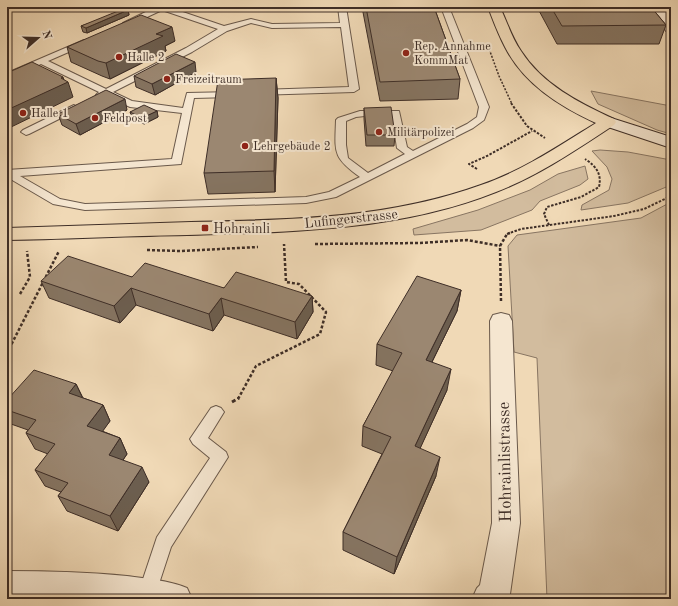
<svg xmlns="http://www.w3.org/2000/svg" width="678" height="606" viewBox="0 0 678 606" font-family="'Old Standard TT',serif">
<rect width="100%" height="100%" fill="#f0d9b6"/>
<filter id="stains"><feTurbulence type="fractalNoise" baseFrequency=".005" numOctaves="4"/><feColorMatrix values="0 0 0 0 .2 0 0 0 0 .09 0 0 0 0 .02 0 0 0 .5 -.17"/></filter>
<radialGradient id="worn" r=".72"><stop offset=".6" stop-color="#630" stop-opacity="0"/><stop offset="1" stop-color="#630" stop-opacity=".3"/></radialGradient>
<path fill="#d2bc9e" stroke="#887562" d="M591 91 671 106V134L657 130 598 104Z
M600 150 628 152 671 160V185L628 203 581 210 582 205 609 190 612 179 607 167 592 151Z
M585 166 588 179 580 185 540 201 532 210 481 230 414 235 413 229 478 210 530 190 558 174Z
M671 202V254L667 268 671 270V599H547L537 358 514 352 508 246 517 235 641 218Z"/>
<g fill="none" stroke-linecap="round" stroke-linejoin="round">
<g stroke="#6a594b" stroke-width="2">
<path id="service" d="M156 7H168L224 26 251 19 272 24 340 23 338 7H346L359 89 354 92 256 95 254 93 259 90 349 87 341 27 272 28 251 23 227 31 192 52 113 92 132 101 183 108 187 93 235 92 237 94 235 96 232 97 194 98 181 164 20 176 60 199 85 204 306 197 329 192 360 177C332 157 335 152 336 120L338 118 360 111H399L407 147 413 151 467 124 477 117 479 107 441 7H449L489 107 484 120 473 128 336 197 306 203 85 210 53 204 7 177V170L172 159 182 113 130 107 106 96 98 97 96 95 99 92 41 64 7 79V73L84 40H87V44L48 61 106 89 186 48 218 29 162 10 130 25H127L123 23ZM374 115 392 116 397 148 405 154 368 173 348 158 346 145V121L356 117Z
M74 105 79 108 77 110 29 134 26 135 21 132 23 130Z
M216 406 221 408 224 412 208 438 226 452 228 457 171 547 154 599H140L138 594 157 537 210 458 193 444 190 439 211 408Z"/>
</g>
<g stroke="#6a594b" stroke-width="2">
<path id="minor" d="M649 7H662L671 19V32L666 31Z
M501 313 509 315 512 321 520 523 510 594 508 599H472L477 588 480 585 492 523 490 321 493 315Z
M7 571C47 571 87 572 127 576 147 579 168 580 187 588L192 599H7Z"/>
</g>
<g stroke="#3e2e27" stroke-width="2">
<path id="secondary" d="M608 117 671 137V148L602 125 600 122 602 119Z"/>
</g>
<g stroke="#3e2e27" stroke-width="2">
<path id="primary" d="M488 7H500C507 22 512 38 521 51 542 84 579 103 614 119L616 122 614 125C576 150 538 176 496 192 398 231 290 232 187 235 127 236 67 239 7 240V228C68 226 129 224 191 222 288 220 387 219 481 185 522 171 559 146 596 123 559 106 524 84 505 47 498 34 493 20 488 7Z"/>
</g>
<path stroke="#3e2e27" stroke-width="1.5" stroke-dasharray="2 1.5" stroke-linecap="butt" d="M488 46 499 76 512 104"/>
<path stroke="#3e2e27" stroke-width="2" stroke-dasharray="2.5 1.5" stroke-linecap="butt" d="M511 103 527 126 545 138
M477 169 469 164 487 156 532 131
M549 225 544 214 547 207 581 197 599 187C602 174 596 166 585 159
M507 234 521 229 614 216 644 209 671 196"/>
<path stroke="#3e2e27" stroke-width="2.5" stroke-dasharray="3 2" stroke-linecap="butt" d="M315 244 420 243 467 240 500 246
M147 250 181 251 258 247
M20 294 30 277 27 251
M501 301 500 246 507 234 510 233
M7 353 59 251
M238 399 256 366 320 334 326 312 299 284 286 282 284 244"/>
<path stroke="#3e2e27" stroke-width="3" stroke-dasharray="4 2.5" stroke-linecap="butt" d="M232 402 239 398"/>
<use href="#service" fill="#f5e6d0" fill-rule="evenodd"/>
<use href="#minor" fill="#f5e6d0" fill-rule="evenodd"/>
<use href="#secondary" fill="#f5e6d0" fill-rule="evenodd"/>
<use href="#primary" fill="#f0d9b6" fill-rule="evenodd"/>
</g>
<path fill="#857461" stroke="#3e2e27" d="M239 7H251V8L248 10Z
M362 7H434L460 79 458 99 380 101Z
M537 7H651L666 25 659 44H557Z
M128 10 129 15 87 33 83 32 81 26Z
M175 41 165 46 166 51 110 79 102 76 71 62 67 47Z
M196 72 155 95 136 87 134 76Z
M276 78 278 98 275 192 208 194 204 173Z
M364 108 395 135 394 146H366L364 119Z
M127 110 80 135 62 125 58 114Z
M157 111 158 117 144 124 132 118 130 112Z
M132 277 224 288 312 296 313 312 297 339 224 315 213 331 136 305 120 323 49 298 41 281Z
M461 290 457 311 432 362 447 390 420 448 436 476 394 574 343 550V532L382 454 362 446 363 426 393 371 376 365 377 344Z
M76 384 83 398 103 405 110 421 102 431 120 438 127 454 123 460 149 482 118 531 67 511 58 496 61 492 45 486 35 470 48 454 35 449 26 433 28 430 11 424 7 418V400Z"/>
<path fill="#6c5e4f" stroke="#3e2e27" d="M247 7H251V8L248 10Z
M128 10 129 15 87 33 86 28Z
M172 27 175 41 165 46 166 51 110 79 106 63 156 34Z
M195 62 196 72 155 95 152 84Z
M63 77 65 83 68 82 73 97 7 129V110Z
M276 78 278 98 275 192 274 171Z
M125 99 127 110 80 135 76 124Z
M157 111 158 117 144 124 142 118Z
M131 288 136 305 120 323 114 306Z
M461 290 457 311 423 380 426 360Z
M312 296 313 312 297 339 295 322Z
M221 298 224 315 213 331 209 314Z
M451 369 447 390 412 466 415 446Z
M76 384 84 401 69 393Z
M103 405 110 421 95 442 87 426Z
M120 438 127 454 116 470 109 455Z
M440 457 436 476 394 574 397 557Z
M142 467 149 482 118 531 110 516Z"/>
<path fill="#9b8771" stroke="#3e2e27" d="M366 7H434L460 79 380 82Z
M551 7H651L666 25 562 26Z
M123 9 128 10 86 28 81 26Z
M141 15 172 27 156 34 163 36 106 63 98 61 67 47Z
M176 54 195 62 152 84 134 76Z
M32 62 63 77 61 78 68 82 7 110V73Z
M276 78 274 171 204 173 218 80Z
M106 90 125 99 76 124 58 114Z
M144 105 157 111 142 118 130 112Z
M391 107 395 135H367L364 108Z
M68 256 132 277 145 263 224 288 236 272 312 296 295 322 221 298 209 314 131 288 114 306 41 281Z
M417 276 461 290 426 360 451 369 415 446 440 457 397 557 343 532 391 437 363 426 402 353 377 344Z
M34 370 76 384 69 393 103 405 87 426 120 438 109 455 142 467 110 516 58 496 68 483 35 470 55 444 26 433 36 420 7 410V400Z"/>
<g fill="#8f2418" stroke="#f5e6d0" stroke-width="1.5">
<circle cx="406" cy="53" r="4"/>
<circle cx="119" cy="57" r="4"/>
<circle cx="167" cy="79" r="4"/>
<circle cx="23" cy="113" r="4"/>
<circle cx="95" cy="118" r="4"/>
<circle cx="379" cy="132" r="4"/>
<circle cx="245" cy="146" r="4"/>
<rect x="201" y="224" width="8" height="8" rx="2"/>
</g>
<g text-anchor="middle" stroke-width="4" stroke-linejoin="round" paint-order="stroke">
<g font-size="12" fill="#3e2e27" stroke="#f5e6d0" text-anchor="start">
<text x="414" y="50">Rep. Annahme<tspan x="414" dy="14">KommMat</tspan></text>
<text x="127" y="61">Halle 2</text>
<text x="175" y="83">Freizeitraum</text>
<text x="31" y="117">Halle 1</text>
<text x="103" y="122">Feldpost</text>
<text x="387" y="136">Militärpolizei</text>
<text x="253" y="150">Lehrgebäude 2</text>
</g>
<g font-size="14" fill="#3e2e27" stroke="#f5e6d0">
<text transform="translate(351 218) rotate(-6)" y="5">Lufingerstrasse</text>
</g>
<g font-size="14" fill="#3e2e27" stroke="#f5e6d0" text-anchor="start">
<text x="213" y="233">Hohrainli</text>
</g>
<g font-size="17" fill="#3e2e27" stroke="#f5e6d0">
<text transform="translate(504 462) rotate(-91)" y="6">Hohrainlistrasse</text>
</g>
</g>
<rect width="678" height="606" fill="none" stroke="#f0d9b6" stroke-width="24"/>
<rect x="8" y="8" width="662" height="590" fill="none" stroke="#3e2e27" stroke-width="2"/>
<rect x="12" y="12" width="654" height="582" fill="none" stroke="#3e2e27"/>
<g transform="translate(38 38) rotate(70)" stroke="#f5e6d0" stroke-width="3" paint-order="stroke">
<path d="M0-3L7 15L0 10L-7 15Z" fill="#3e2e27"/>
<text y="-6" font-size="11" font-weight="bold" text-anchor="middle" fill="#3e2e27">N</text>
</g>
<rect width="100%" height="100%" filter="url(#stains)"/>
<rect width="100%" height="100%" fill="url(#worn)"/>
</svg>
